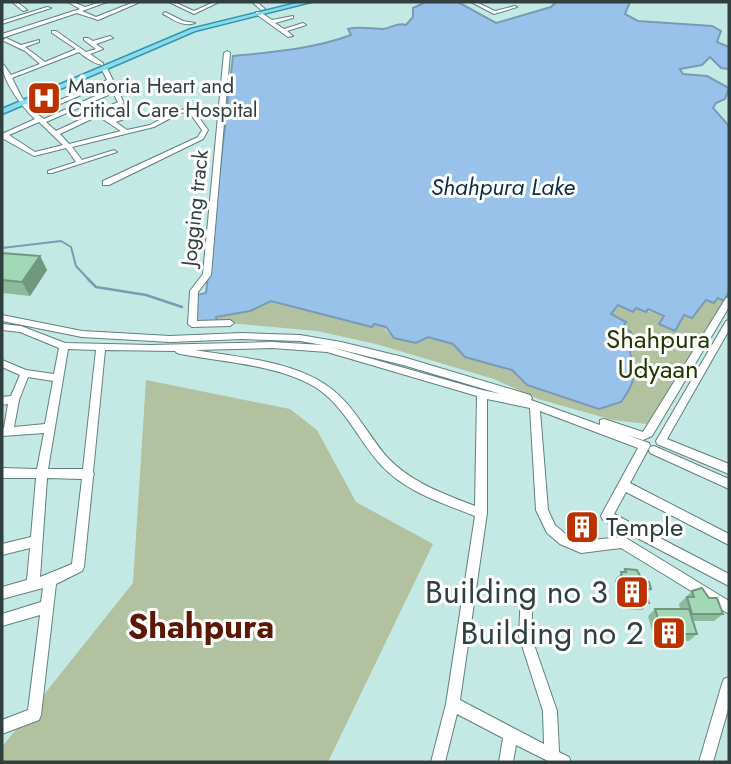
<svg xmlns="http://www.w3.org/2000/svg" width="731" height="764" viewBox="0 0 731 764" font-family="Jost,sans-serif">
<rect width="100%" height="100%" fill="#c4e9e5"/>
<path fill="#b2c19f" d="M718 298 724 301 647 424 613 420 538 399 494 379 376 344 317 331 218 322 215 318 250 311 271 301 371 327 373 324 386 327 385 330 395 338 416 343 428 337 453 344 465 357 512 370 527 385 634 367 628 337 622 327 626 321 611 314 618 305 633 312 636 308C647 309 654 314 664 316 674 318 682 314 692 318L706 300Z
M146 380 290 409 317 430 356 502 433 544 328 762H2V747L133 583Z"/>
<path fill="#98c2ea" stroke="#799bb6" stroke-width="2" d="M426 2H458L496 23 551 7 556 2H630L625 14 638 21 712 26 721 31 717 42 729 47V69L721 68 710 57 702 65 680 69 683 74 707 76 729 88 725 99 716 103 713 108 729 126V291L724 301 718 298 714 303 706 300 692 318 684 315 675 331 659 324 664 316 648 309 646 312 636 308 633 312 618 305 611 314 626 322 623 327 631 332 628 337 631 344C628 353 632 357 634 366 636 380 629 391 621 402L599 409 527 385 512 370 465 357 453 344 428 337 416 343 394 338 386 327 374 324 372 327 271 301 250 311 216 317 218 322H195L196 295 206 293 233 56C273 52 313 49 351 35L348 29C359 26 372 29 383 29 392 28 397 22 406 25L413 17V8Z"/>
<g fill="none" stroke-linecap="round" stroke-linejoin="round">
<path stroke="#799bb6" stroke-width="2" d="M2 248 61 241 71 247 76 266 90 281"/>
<path stroke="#799bb6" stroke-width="2.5" d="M88 279 96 287 146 295 182 307"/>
<g stroke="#60817d" stroke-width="2">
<path id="minor" d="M12 2H17L27 10 23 11Z
M68 2H73L85 7 101 2H107L82 11 96 17 134 2 138 3 98 20 77 13 2 38V34L80 9Z
M169 2H174L194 11 214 2H219L194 14Z
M252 2H257L265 9 261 10Z
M471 2H476L495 11 515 6 517 7 494 14Z
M47 7 51 8 2 24V21Z
M165 12 183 21 195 23C182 27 174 20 163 14Z
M256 12H260L272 20 293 16V18L275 23 284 29 303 23 306 25 287 31 293 36 288 37 256 14Z
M52 31H56L86 52 96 49 84 40V38H88L93 41 110 36 113 38 96 44 103 49 90 54 103 63V65C96 65 83 56 79 52L12 78 22 98 34 111 107 80 101 68 104 66 107 68 124 103 103 114 111 119 129 115V117L116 122 127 130 150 125 177 110 193 109 208 130 203 139 109 185H103V181L198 137 202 130 189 112 180 113 154 127 72 147 82 160 114 150 117 152 52 173H48V171L76 162 66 148 34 156 2 138V134L35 119C22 107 3 82 2 64L4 65 11 75 40 64 25 51 4 41 3 40 6 38 21 45 39 40V42L25 47 45 62 76 49 52 33ZM109 83 111 89 44 119 37 114ZM113 93 118 102 56 131 46 122ZM98 116 121 131 69 144 60 134ZM39 122 63 145 35 152 9 135Z
M227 51 230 53 211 275 198 292 197 321 230 320 234 323 230 326 192 327 188 324 190 291 203 274 224 53Z
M729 297V307L652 436 643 440 627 435 649 443 650 446 630 483 729 534V545L626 492 614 514 729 574V586L603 520 601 516 603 512 638 448 540 411 548 510 555 525 568 536 581 541 622 537 626 538 729 601V614L621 548 581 553 560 544 547 533 536 510 530 408 487 399V513L460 700 544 744 543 711 519 636 521 592 523 588 527 586 531 588 533 592 531 636 557 711 559 752 569 757 571 762H550L516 745 513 762H499L503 738 457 714 445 762H431L446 704 475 516C442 503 406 492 381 465 358 440 345 406 315 387 278 365 223 362 180 354L177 353 175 351 105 350 93 472 94 474 93 477 84 567 82 571 56 584 41 715 39 720 2 734V720L28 710 40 615 2 626V614L41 602 43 588 2 599V587L27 580 30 548 2 555V544L31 537 36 478H2V468L37 469 44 433 2 436V428H4L8 404 2 405V397L11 396 20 375 2 367V360L26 370 54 374 59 348 20 332 2 330V324L21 326 65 343 151 345 272 342 323 345 300 341 242 339 170 342 82 337 2 321V315L82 331 170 336 242 333 300 335 341 342 403 357 527 394 530 395 532 398 531 400 600 425V420L604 419 643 432 726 298ZM330 347 403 365 501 394 482 390ZM272 348 327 352 477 396 475 506C444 494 410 482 387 457 367 434 354 405 329 387 294 361 237 357 195 350ZM68 349 96 350 83 469H48ZM28 377 53 381 45 424 14 427 19 400ZM47 478 82 479 72 564 40 577Z
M729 320V330L667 439 729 464V474L657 444 656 441 726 321Z
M654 446 729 479V489L650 453 649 450 650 447Z
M729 677V706L713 762H699L722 684 724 679Z"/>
</g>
<g stroke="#3596ab" stroke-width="3">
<path id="major" d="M301 2H311L195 31 2 114V109L191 29Z"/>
</g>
<use href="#minor" fill="#fff" fill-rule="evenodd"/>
<use href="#major" fill="#87dcef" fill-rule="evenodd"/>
</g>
<path fill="#8bba9d" d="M2 253 40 256 47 270 30 296 2 293Z
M579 512 592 530 588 536 572 527Z
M625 569 643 582 651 589 647 594 649 603 642 610 625 609 624 605H620L615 580Z
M692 591 723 614 714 621H693L697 634 689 641H655L648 616 655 609H680L679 604Z"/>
<path fill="#71977f" d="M40 256 47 270 30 296 22 282Z"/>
<path fill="#a2d8b6" stroke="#71977f" stroke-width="2" d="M2 253 40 256 22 282 2 280Z
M579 512 596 521 592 530 575 521Z
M625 569 637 570 643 582H649L651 589H645L649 603 631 602 630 597H627L621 572H626Z
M702 588 709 598H717L723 614H692L687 597H694L692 591Z
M655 609H689L697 634H663Z"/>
<defs>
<g id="hospital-square" transform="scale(1.75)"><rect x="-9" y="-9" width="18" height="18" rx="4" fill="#bb3200" stroke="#fff"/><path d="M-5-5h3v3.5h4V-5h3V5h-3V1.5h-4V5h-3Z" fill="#fff"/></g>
<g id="building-square" transform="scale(1.75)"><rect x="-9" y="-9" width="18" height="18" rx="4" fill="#bb3200" stroke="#fff"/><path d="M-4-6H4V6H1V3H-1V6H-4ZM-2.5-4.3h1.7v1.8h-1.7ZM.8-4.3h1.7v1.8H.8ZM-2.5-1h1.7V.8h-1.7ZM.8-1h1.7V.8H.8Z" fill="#fff"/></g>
</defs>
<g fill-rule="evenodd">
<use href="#hospital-square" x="44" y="98"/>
<use href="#building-square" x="582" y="527"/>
<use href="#building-square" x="632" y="592"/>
<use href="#building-square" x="669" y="633"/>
</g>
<g text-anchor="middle" stroke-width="6" stroke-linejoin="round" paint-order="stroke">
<g font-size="21" fill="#31403e" stroke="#fff" text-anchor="start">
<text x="68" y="93">Manoria Heart and<tspan x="68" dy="24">Critical Care Hospital</tspan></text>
</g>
<g font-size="21" fill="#31403e" stroke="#fff">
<text transform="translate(195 208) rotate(-84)" y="7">Jogging track</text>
</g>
<g font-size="23" font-style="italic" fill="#0b2c47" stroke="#fff">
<text x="503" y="195">Shahpura Lake</text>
</g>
<g font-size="26" fill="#253700" stroke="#fff">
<text x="658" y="348">Shahpura<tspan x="658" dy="30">Udyaan</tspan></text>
</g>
<g font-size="26" fill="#31403e" stroke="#fff" text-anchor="start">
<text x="606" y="536">Temple</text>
</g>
<g font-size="32" fill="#31403e" stroke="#fff" text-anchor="end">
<text x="608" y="603">Building no 3</text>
<text x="644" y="644">Building no 2</text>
</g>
<g font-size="33" font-weight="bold" fill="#5a1805" stroke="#fff">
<text x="201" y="638">Shahpura</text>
</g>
</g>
<rect width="731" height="764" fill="none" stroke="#31403e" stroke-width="7"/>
</svg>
